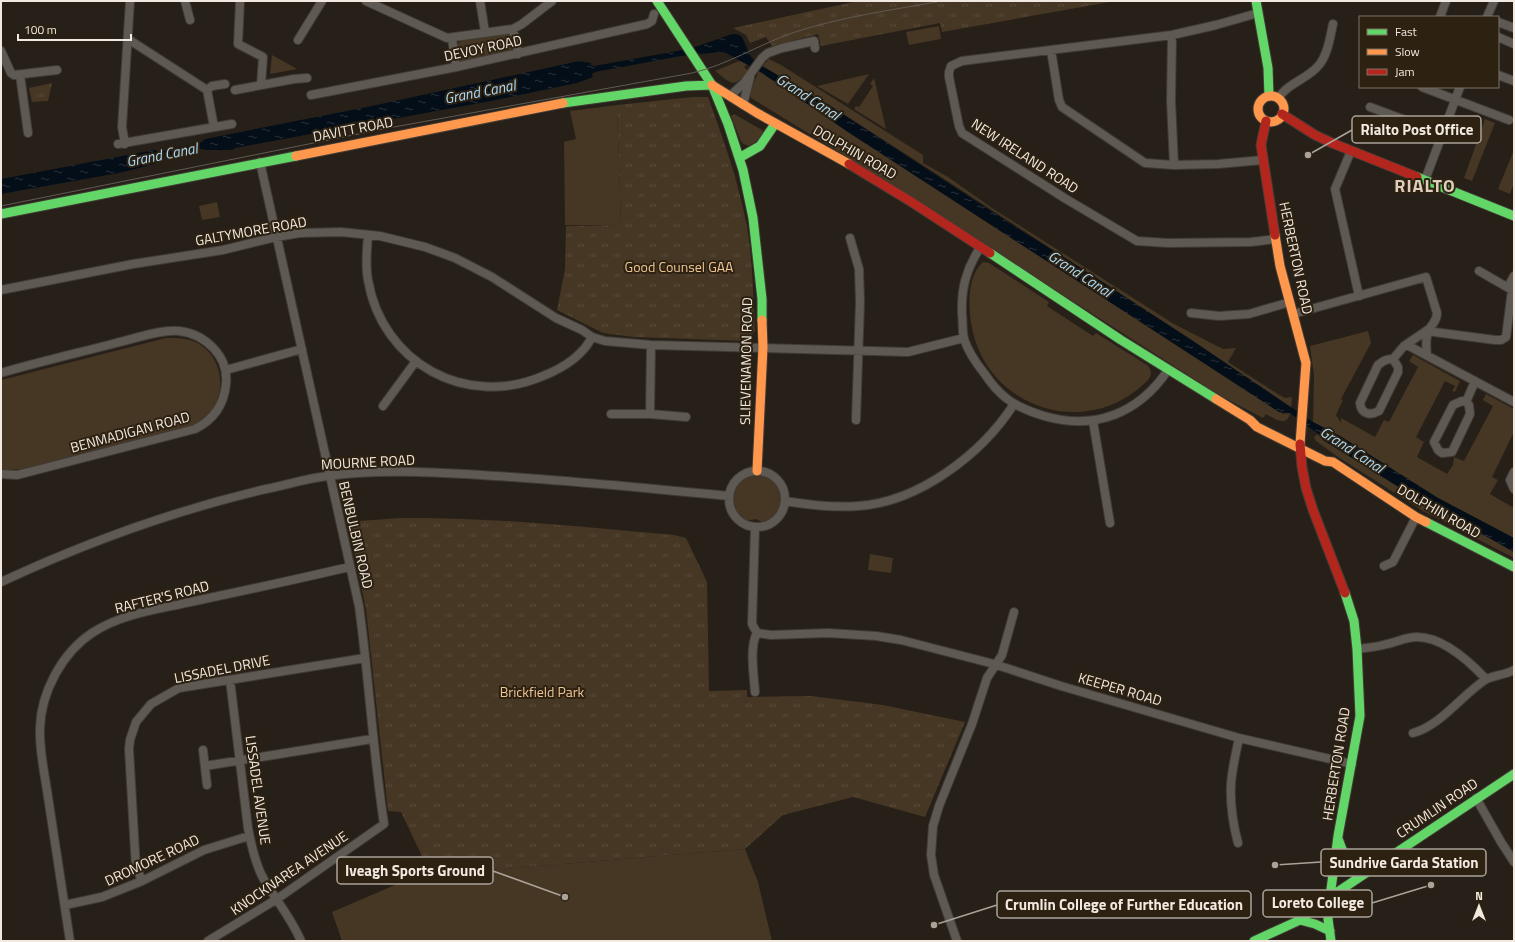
<svg xmlns="http://www.w3.org/2000/svg" width="1515" height="942" viewBox="0 0 1515 942" font-family="'Titillium Web',sans-serif">
<defs>
<pattern id="park-tufts" width="24" height="20" patternUnits="userSpaceOnUse"><rect width="24" height="20" fill="#463624"/><path d="M3 7l-1-3M5 7V3M7 7l1-3M15 17l-1-3M17 17v-4M19 17l1-3" fill="none" stroke="#584a39"/></pattern>
<pattern id="water-ripples" width="26" height="14" patternUnits="userSpaceOnUse"><rect width="26" height="14" fill="#040e18"/><path d="M2 4q2-2 4 0t4 0M15 11q2-2 4 0t4 0" fill="none" stroke="#293139"/></pattern>
</defs>
<rect width="100%" height="100%" fill="#272018"/>
<path fill="#463624" d="M939 26 941 39 909 45 906 32Z
M507 33 511 35 513 52 462 62 460 61 457 45 461 40Z
M272 55 297 69 270 74Z
M769 59 781 65 923 155V163L948 177 992 208 1174 324 1223 349 1236 348 1228 362 1278 394 1285 398 1292 397 1291 408 1190 339 915 160 829 105 762 66Z
M739 61 747 64 744 67 748 71C733 89 732 84 715 71Z
M759 71 848 132 1283 414 1290 413C1287 428 1275 419 1266 414L1263 418 1221 396 847 157 751 98 750 91Z
M869 74 848 104 817 86Z
M874 78 886 129 854 109 856 106 859 107 873 86 870 84Z
M617 105 621 225H565L564 142 576 139 570 111Z
M734 114 762 130 763 133 761 140 748 146 742 143 740 139 731 116Z
M1485 119 1495 123 1472 181 1464 178Z
M1514 150V183L1510 194 1498 189Z
M217 202 220 217 202 220 199 206Z
M983 262 989 263 1049 302 1047 306 1093 336 1096 333 1147 365C1154 372 1151 378 1145 383 1083 442 983 406 971 322 968 303 968 275 983 262Z
M1368 331 1371 343 1341 399 1343 400 1336 415 1341 423V418L1375 437 1384 420 1389 422 1418 367 1409 361 1413 355 1460 381 1455 392 1452 391 1455 386 1445 381 1416 437 1424 442 1417 457 1447 474 1453 465 1454 457 1464 461 1493 406 1483 400 1486 394 1514 409V432L1492 477 1498 480 1490 494 1514 508V538L1438 498 1340 436 1313 422 1314 376 1310 346Z
M166 338C178 338 189 338 199 344 221 357 226 387 214 407 208 416 198 422 190 427L23 469 6 470 1 469V380Z
M1318 434 1323 440 1402 489 1514 552V558L1423 511 1338 457 1316 441 1314 437Z
M755 475C758 475 761 475 764 476 789 482 786 514 764 523L756 519 746 521C724 509 730 479 755 475Z
M870 554 893 558 891 573 868 570Z
M745 849 758 882 772 941H342L332 912 416 876Z"/>
<path fill="url(#park-tufts)" d="M858 1H1115L942 32 940 23 821 46 818 34 772 46 766 37 750 43 746 35 733 28Z
M52 83 48 101 32 102 29 88Z
M693 97H708C723 138 738 180 746 222 753 258 753 295 755 331L746 341 634 337 603 333 557 310 565 269 566 226 621 225 617 105Z
M401 518C492 517 583 527 674 535L686 538 707 582 709 691 747 690V697L811 696 883 705 965 722 925 817 853 797 783 815 745 849 431 875 401 812 388 811 366 609 348 523 359 521Z"/>
<path fill="url(#water-ripples)" d="M732 34H737L741 36 743 39 751 57 762 66 829 105 1011 224 1076 265 1190 339 1313 422 1340 436 1438 498 1514 538V552L1402 489 1323 440 1318 434 1290 413 1279 412 848 132 759 71 726 53 720 52 681 56 595 72 592 74 593 76 591 78 577 83 491 101 235 148 232 150H207L201 149 159 157 155 164 119 173 1 194V179L154 150 158 151 200 143 205 139 367 107 579 61 591 63V65L594 66 677 51 698 46Z"/>
<g fill="none" stroke-linecap="round" stroke-linejoin="round">
<g stroke="#403b35" stroke-width="10">
<path id="street" d="M185 1 190 20
M240 1 238 44 263 57 261 85
M366 1 447 38 513 29 522 24 552 1
M480 1 485 32
M1258 13 1216 25 1172 35 962 61 951 66 949 72V77L959 126 962 133 1066 199 1137 241 1168 243 1251 242 1276 239
M1440 17 1446 1
M1487 17 1494 1
M1498 22 1514 28
M513 29 518 54
M1172 35 1171 101 1174 165
M1498 37 1514 44
M452 38 456 67
M128 39 207 90 214 127
M298 40 322 1
M1051 50 1059 100 1062 107 1145 163 1174 165 1218 164 1263 160
M1 51 11 73 14 75 57 70
M20 75 28 133
M1498 75 1514 81
M1422 87 1509 120
M207 90 212 86 225 84
M235 90 294 79 307 78
M311 95 456 67 647 24 652 21 654 14
M730 96 744 83 762 58 768 53 782 48 814 41 815 48
M1278 99C1287 83 1308 79 1319 65 1328 54 1330 37 1333 24
M743 105 750 77
M1370 107 1442 134
M118 144 232 124
M125 144 122 127 130 1
M1351 151 1335 189 1359 296
M1425 180 1460 87
M368 235C367 250 365 265 368 280 382 363 466 409 543 376 563 368 582 357 592 337
M850 238 859 269 860 302 856 420
M980 248C966 269 961 289 962 314 963 322 962 331 964 339 968 351 976 363 984 373 990 382 997 391 1006 398 1017 407 1031 412 1044 416 1095 431 1139 413 1168 370
M1508 287 1514 276
M1 290 133 264 223 250 276 237 300 233 341 232 380 236 425 247 455 258 492 277 556 318 582 330 592 337 605 341 651 345 908 352 964 338
M1191 313 1219 316 1249 314 1290 302
M1293 314 1426 277 1437 313C1437 321 1433 323 1430 328 1425 336 1426 347 1427 355
M1429 329 1434 332 1495 340H1501L1506 337 1512 290 1479 271
M1404 346H1409L1514 402
M1393 359C1386 359 1383 361 1378 365L1360 403C1361 414 1370 416 1379 411L1398 372V367L1393 359 1404 346 1429 329
M226 370 302 349
M1 373C39 362 78 353 116 343 133 339 162 329 179 331 205 334 229 356 226 384 224 405 213 420 195 429L29 472 17 475 1 474
M1466 402 1462 401 1453 405 1434 442 1438 450 1442 453 1452 452 1470 414 1469 405 1466 402 1475 381
M383 406 416 361
M611 414H650L686 417
M650 414 651 345
M1093 421 1110 523
M729 499a28 28 0 1 1 56 0a28 28 0 1 1-56 0Z
M1514 472 1510 480 1514 489
M785 501C809 505 834 508 858 506 919 502 982 454 1014 404
M755 528 752 624 757 633
M1384 566 1393 562 1416 517
M1 582C85 543 176 510 266 489 287 485 307 478 328 476 387 468 453 473 512 477 584 482 657 489 729 496
M757 633 771 635 828 633 876 636 901 640 994 664 1061 686 1239 738 1352 764
M1357 649C1367 648 1377 647 1387 644 1397 642 1406 637 1417 637 1443 637 1469 661 1486 679
M230 680 248 828C251 844 255 862 262 876 274 898 291 917 301 941
M755 692C754 676 749 647 757 633
M1413 733C1440 726 1462 695 1485 680 1491 676 1505 675 1514 670
M203 750 207 785
M205 766 372 739
M1476 798 1501 842 1514 862
M1238 843C1233 824 1230 803 1231 784 1232 769 1236 753 1239 738
M142 881 136 866 135 852 129 749 130 740 136 722 151 704 179 688 365 658
M65 905 102 897 142 881 204 850 249 836
M70 941C63 893 55 845 48 797 45 775 39 751 40 728 41 692 62 653 92 633 122 613 161 609 195 601 247 590 298 579 349 567
M208 941 277 899 384 824C373 752 369 679 359 606L260 162
M957 941 934 875 931 855 933 826 939 806 972 724 987 678 1002 655 1014 612"/>
</g>
<g stroke="#403b35" stroke-width="11">
<path id="fast" d="M657 1 712 85 728 124 743 170 753 218 762 299V320
M1256 1 1268 68 1269 96
M563 103 686 86 712 85
M739 158 760 146 775 124
M1417 177 1514 216
M1 214 296 156
M990 253 1121 340 1216 399
M1426 522 1514 567
M1339 841C1347 866 1354 866 1378 862
M1300 920 1315 924 1330 931
M1254 941 1300 920 1330 897 1514 774
M1331 941 1328 919 1330 897 1338 836 1360 716 1357 649 1354 621 1345 593"/>
</g>
<g stroke="#403b35" stroke-width="11">
<path id="slow" d="M712 85 757 113 849 164
M1258 109a13 13 0 1 1 26 0a13 13 0 1 1-26 0Z
M296 156 563 103
M1275 235 1280 266 1306 363 1300 444
M1216 399 1250 420 1257 427 1325 461 1333 462 1416 517 1426 522
M757 471 763 347 762 320"/>
</g>
<g stroke="#403b35" stroke-width="11">
<path id="jam" d="M1282 114 1315 135 1332 143 1417 177
M1266 121 1261 145 1275 235
M849 164 910 201 990 253
M1300 444 1302 467 1306 488 1313 510 1345 593"/>
</g>
<use href="#street" stroke="#5f5953" stroke-width="8"/>
<use href="#fast" stroke="#63d668" stroke-width="9"/>
<use href="#slow" stroke="#ff974d" stroke-width="9"/>
<use href="#jam" stroke="#b3261e" stroke-width="9"/>
<path stroke="#5f5a54" stroke-width="1" d="M1 206 383 129 692 73C727 65 758 45 792 33 840 17 892 10 942 1"/>
</g>
<g text-anchor="middle" stroke-width="4" stroke-linejoin="round" paint-order="stroke">
<g font-size="14" fill="#f2eae0" stroke="#2d2112">
<text transform="translate(483 48) rotate(-12)" y="5">DEVOY ROAD</text>
<text transform="translate(353 129) rotate(-11)" y="5">DAVITT ROAD</text>
<text transform="translate(855 152) rotate(30)" y="5">DOLPHIN ROAD</text>
<text transform="translate(1025 156) rotate(33)" y="5">NEW IRELAND ROAD</text>
<text transform="translate(251 231) rotate(-10)" y="5">GALTYMORE ROAD</text>
<text transform="translate(1296 258) rotate(78)" y="5">HERBERTON ROAD</text>
<text transform="translate(746 361) rotate(-89)" y="5">SLIEVENAMON ROAD</text>
<text transform="translate(130 432) rotate(-15)" y="5">BENMADIGAN ROAD</text>
<text transform="translate(368 462) rotate(-3)" y="5">MOURNE ROAD</text>
<text transform="translate(1439 511) rotate(30)" y="5">DOLPHIN ROAD</text>
<text transform="translate(356 535) rotate(77)" y="5">BENBULBIN ROAD</text>
<text transform="translate(162 597) rotate(-14)" y="5">RAFTER'S ROAD</text>
<text transform="translate(222 669) rotate(-11)" y="5">LISSADEL DRIVE</text>
<text transform="translate(1120 689) rotate(16)" y="5">KEEPER ROAD</text>
<text transform="translate(1336 764) rotate(-81)" y="5">HERBERTON ROAD</text>
<text transform="translate(258 790) rotate(82)" y="5">LISSADEL AVENUE</text>
<text transform="translate(1437 808) rotate(-34)" y="5">CRUMLIN ROAD</text>
<text transform="translate(152 860) rotate(-25)" y="5">DROMORE ROAD</text>
<text transform="translate(289 873) rotate(-34)" y="5">KNOCKNAREA AVENUE</text>
</g>
<g font-size="14" fill="#efc594" stroke="#2d2112">
<text x="679" y="272">Good Counsel GAA</text>
<text x="542" y="697">Brickfield Park</text>
</g>
<g font-size="15" font-style="italic" fill="#aad9f6" stroke="#2d2112">
<text transform="translate(480 92) rotate(-11)" y="5">Grand Canal</text>
<text transform="translate(808 97) rotate(33)" y="5">Grand Canal</text>
<text transform="translate(162 155) rotate(-11)" y="5">Grand Canal</text>
<text transform="translate(1080 274) rotate(33)" y="5">Grand Canal</text>
<text transform="translate(1352 450) rotate(33)" y="5">Grand Canal</text>
</g>
<g font-size="18" font-weight="bold" letter-spacing="1" fill="#decdbb" stroke="#2d2112">
<text x="1425" y="192">RIALTO</text>
</g>
</g>
<path fill="none" stroke="#aba39a" stroke-width="1.5" d="M1308 155L1352 130M1275 865L1321 862M565 897L493 871M1431 885L1372 903M934 925L997 905"/>
<g fill="#aba39a" stroke="#2d2112" stroke-width="1.5">
<circle cx="1308" cy="155" r="4"/>
<circle cx="1275" cy="865" r="4"/>
<circle cx="565" cy="897" r="4"/>
<circle cx="1431" cy="885" r="4"/>
<circle cx="934" cy="925" r="4"/>
</g>
<g fill="#2d2112" stroke="#aba39a" stroke-width="1.5">
<rect x="1352" y="116" width="129" height="27" rx="4"/>
<rect x="1321" y="849" width="165" height="27" rx="4"/>
<rect x="337" y="857" width="156" height="27" rx="4"/>
<rect x="1263" y="890" width="109" height="27" rx="4"/>
<rect x="997" y="891" width="254" height="27" rx="4"/>
</g>
<g font-size="15" text-anchor="middle" font-weight="bold" fill="#f2eae0">
<text x="1417" y="135">Rialto Post Office</text>
<text x="1404" y="868">Sundrive Garda Station</text>
<text x="415" y="876">Iveagh Sports Ground</text>
<text x="1318" y="908">Loreto College</text>
<text x="1124" y="910">Crumlin College of Further Education</text>
</g>
<rect width="1515" height="942" fill="none" stroke="#f2eae0" stroke-width="4"/>
<rect x="1359" y="16" width="140" height="72" fill="#2d2112" stroke="#7c7164"/>
<rect x="1367" y="29" width="20" height="6" fill="#63d668" stroke="#7c7164"/>
<text x="1395" y="36" font-size="12" fill="#f2eae0">Fast</text>
<rect x="1367" y="49" width="20" height="6" fill="#ff974d" stroke="#7c7164"/>
<text x="1395" y="56" font-size="12" fill="#f2eae0">Slow</text>
<rect x="1367" y="69" width="20" height="6" fill="#b3261e" stroke="#7c7164"/>
<text x="1395" y="76" font-size="12" fill="#f2eae0">Jam</text>
<g transform="translate(1479 906)" stroke="#2d2112" stroke-width="3" paint-order="stroke">
<path d="M0-3L7 15L0 10L-7 15Z" fill="#f2eae0"/>
<text y="-6" font-size="11" font-weight="bold" text-anchor="middle" fill="#f2eae0">N</text>
</g>
<path d="M18 34v6h113v-6" fill="none" stroke="#f2eae0" stroke-width="2"/>
<text x="24" y="34" font-size="12" fill="#f2eae0" stroke="#2d2112" stroke-width="3" paint-order="stroke">100 m</text>
</svg>
